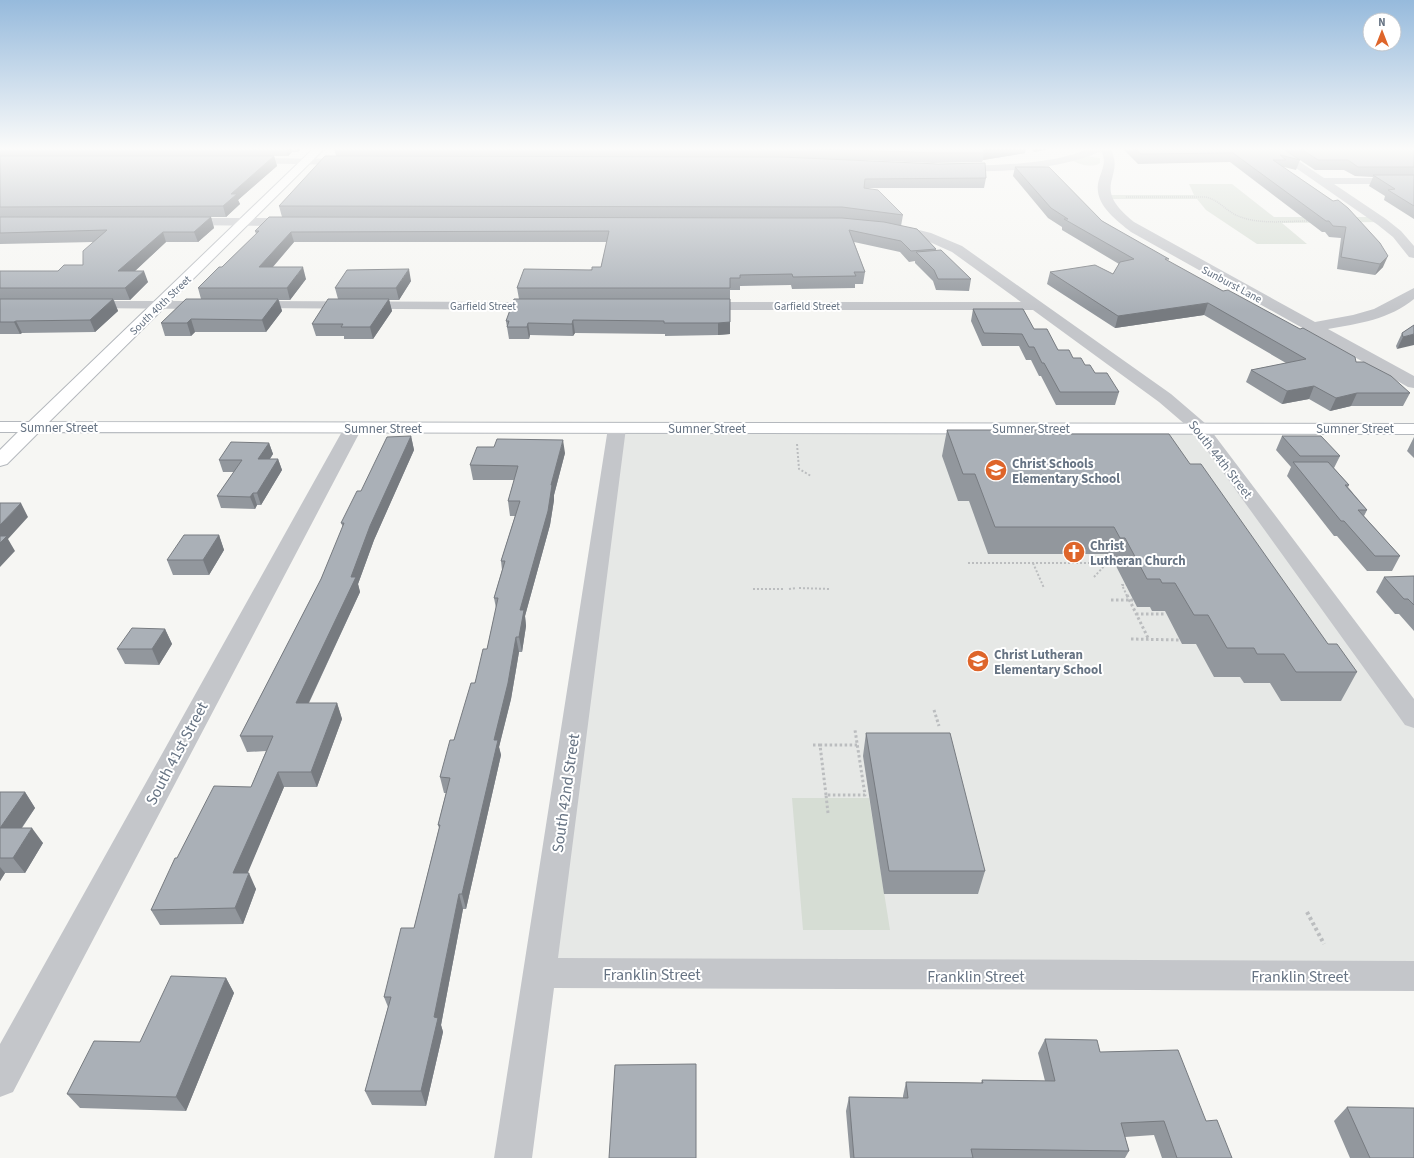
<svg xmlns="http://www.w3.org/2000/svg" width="1414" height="1158" viewBox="0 0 1414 1158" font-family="'Source Sans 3',sans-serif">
<rect width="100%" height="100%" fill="#f6f6f3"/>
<path fill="#e6e8e6" d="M617 428H1200L1414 718V976L539 973Z"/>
<path fill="#d6ddd4" d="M1086 156 1100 158V163C1094 168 1079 165 1072 160Z
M1189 184H1232L1274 217H1375L1382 222 1282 223 1307 244H1257L1206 210 1197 199H1106L1105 195H1194Z
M792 798H869L890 930H803Z"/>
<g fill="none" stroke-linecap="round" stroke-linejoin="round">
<g stroke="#b4b8bd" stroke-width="2">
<path id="secondary" d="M314 148H325L49 422 1414 424V434L39 432 7 464 0 466V450L18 432H0V422H29Z"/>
</g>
<path stroke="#bbbdbf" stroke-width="1.5" stroke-dasharray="1 1" stroke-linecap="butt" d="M1126 197H1206C1219 200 1226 211 1238 216 1260 225 1286 221 1309 221"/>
<path stroke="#bbbdbf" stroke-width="2" stroke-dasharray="2 2" stroke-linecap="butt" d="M797 444 799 469 811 476
M968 563H1108
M1033 563 1044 588
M1094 577 1107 563
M799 588 829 589
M753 589H785
M789 589 796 588
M1127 596 1122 585H1128"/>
<path stroke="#bbbdbf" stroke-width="3" stroke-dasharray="2.5 2.5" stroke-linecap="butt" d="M1127 595 1149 640
M1111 600H1133
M1136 614H1166
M1131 639 1180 640
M934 710 939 726
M813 745H820
M826 795 820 745H857
M828 813 826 795H865L855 730"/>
<path stroke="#bbbdbf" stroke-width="4" stroke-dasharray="3 3" stroke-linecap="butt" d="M1307 912 1324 944"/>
<path fill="#c4c6ca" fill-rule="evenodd" d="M1090 148H1110C1127 179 1088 185 1134 222L1315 322 1353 315 1374 309 1414 288V299C1390 319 1358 324 1328 329L1414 376V388L1408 387 1131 232C1116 220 1095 205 1098 184 1100 172 1108 163 1101 151 1058 171 1003 171 956 172L951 169 956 166C996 165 1054 165 1090 148Z
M1267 148H1279L1324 178H1414V184H1334L1386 219 1401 231 1414 246V258L1409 257 1393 237 1378 225Z
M246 158 350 159 355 162 350 165 242 163 241 161 242 159Z
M183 218H293L299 222 293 226 179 225 177 222Z
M895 224 931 233 962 246 1171 394 1206 424 1414 699V728L1405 725 1194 432 1159 402 1033 310H701L696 309 694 306 696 303 701 302H1021L952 252 923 239 891 231 889 228 891 225Z
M85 301H209L214 302 216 305 214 308 209 309 80 308 78 305 80 302Z
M251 301 541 302 546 303 548 306 546 309 541 310 246 308 244 305 246 302Z
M353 423 359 424 362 428 13 1092 0 1097V1044L344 428 347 424Z
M617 423 623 424 626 428 558 958 1414 961V991L554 988 532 1158H494L608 428 611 424Z"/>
<use href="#secondary" fill="#fff" fill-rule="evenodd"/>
</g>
<path fill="#92979d" d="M0 148H302L298 152H292L288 156H199H274L277 166 238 200 240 204 226 217H0Z
M334 148H1026L1025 153 983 160 982 162 933 163 862 160 986 178 984 188H868L903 215 901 226 936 249V250L971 279 969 291 936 290 933 281 915 263V261L909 262 900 252 854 242 865 272 863 284H855V288L792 289 791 285 740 286V290H730V334L718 335 665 336V334L575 333 573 336 530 335 529 339H509L506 321 519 299 517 288 601 267 607 242H294L273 267 306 279 290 300H279L282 311 266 332H195L191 336H165L161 323 201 299 198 288 222 267 256 234 255 231 847 218H841L282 217 279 206 554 157 336 156Z
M1028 148H1056L1034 152Z
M1122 148H1282L1300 160 1296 170 1284 167V168L1333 201 1383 267 1375 275 1337 269 1341 238 1329 237 1325 232H1322L1230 162 1138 164Z
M1282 148H1414V219L1384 200 1385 196 1369 186 1373 177 1355 176 1344 170H1315Z
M1015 167 1169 262 1356 362 1410 393 1403 406H1351L1330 411 1309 399 1282 404 1246 382 1251 370 1286 363 1204 315 1115 328 1047 284 1050 272 1113 274 1119 264 1062 230V227L1048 218 1013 176Z
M0 217H211L214 228 198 242H166L135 271 148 282 130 300H114L118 311 95 332 22 333 20 334H0V271H58L83 265 94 242 0 244Z
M411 281 399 300H389L392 311 373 339H344V336H316L312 324 338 299 335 288Z
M973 309 1034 329 1058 350 1085 365 1095 373 1119 392 1115 405H1056L1041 376H1039L1031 360H1026L1019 346H982L971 321Z
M1414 325 1397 349 1396 346 1402 333Z
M947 430 1047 434 1190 464 1328 644 1357 672 1341 701H1281L1270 683H1244L1240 677H1214L1196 644H1182L1165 611H1152L1150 607H1137L1116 566H1111L1105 554H988L969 501H958L942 456Z
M411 436 414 450 374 540 358 584 360 592 309 703H337L342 719 317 787H284L247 873 256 889 243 924 160 925 151 910 177 858 251 787 266 751 247 752 240 736 321 579 343 527 341 523 361 491Z
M1282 436 1340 456 1334 468 1349 485 1348 487 1367 510 1364 516 1400 556 1392 571H1367L1337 536H1334L1287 476 1291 467 1276 450Z
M1414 437V458L1407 451Z
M269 443 273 454 270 459H278L282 470 261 505H257L255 509 221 508 217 496 234 472H223L219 460Z
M565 453 554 495V500L550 525 525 616 526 626 522 652H519L511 699 499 747 501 755 466 909H463L441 1025 443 1032 426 1106 372 1105 365 1091 388 1007 384 997 414 928 439 828 438 825 446 793H444L440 777 487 649 496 608 494 598 502 570 501 561 515 516H510L508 501 514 480H473L470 465Z
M219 535 224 550 209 575H173L167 560Z
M1384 577H1414V631L1399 614H1395L1376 592Z
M165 629 172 644 159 665 125 664 117 649Z
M866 733 985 871 978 894H884L863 756Z
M0 792H25L35 808 22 828 43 843 25 873H5L0 881Z
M226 978 234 993 186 1111 80 1108 67 1094 140 1042Z
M1045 1039 1100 1052 1206 1121 1232 1158H1162L1154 1135 1125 1137 1129 1151 1125 1158H850L846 1111 849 1097 903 1098V1096L906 1082 981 1083 982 1080 1045 1081 1038 1053Z
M1347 1107 1414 1158H1350L1334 1121Z"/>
<path fill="#777b80" d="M286 148H291L292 152 288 156Z
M297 148H302L298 152Z
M996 148H1026L1025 153 983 160 984 150Z
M1035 148H1056L1034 152Z
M274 156 277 166 238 200 240 204 226 217 223 206 231 194Z
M211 217 214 228 198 242 194 232Z
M163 232 166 242 122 283 118 271Z
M291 232 294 242 263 278 259 267Z
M1388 256 1383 267 1375 275 1380 264Z
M303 267 306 279 290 300 287 288Z
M409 269 411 281 399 300 396 288Z
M144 271 148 282 130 300 125 288Z
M113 299 118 311 95 332 90 320Z
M278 299 282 311 266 332 262 320Z
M389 299 392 311 373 339 370 327Z
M1208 303 1204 315 1115 328 1118 316Z
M191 319 195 332 191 336 187 323Z
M573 320 575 333 573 336 572 324Z
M16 321 22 333 20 334 14 322Z
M730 322V334L718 335V323Z
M528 323 530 335 529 339 527 327Z
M1414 334V345L1397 349 1403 337Z
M1314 386 1309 399 1282 404 1287 391Z
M1357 393 1351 406 1330 411 1336 398Z
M411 436 414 450 374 540 358 584 360 592 301 719 296 703 370 526Z
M563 440 565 453 554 495V500L550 525 525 616 526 626 522 652 519 637 520 610 551 485Z
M269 443 273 454 262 470 258 459Z
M278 459 282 470 261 505 257 493Z
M253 493 257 505 255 509 250 497Z
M21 503 28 517 8 539 15 551 0 567V525Z
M219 535 224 550 209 575 203 560Z
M165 629 172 644 159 665 152 649Z
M516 637 519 652 511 699 499 747 501 755 466 909 462 894 494 740Z
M337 703 342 719 317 787 311 772Z
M278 772 284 787 241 889 233 873Z
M25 792 35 808 11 843 0 828Z
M32 828 43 843 25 873 13 858Z
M0 867 5 873 0 881Z
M249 873 256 889 243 924 235 908Z
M459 894 463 909 441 1025 443 1032 426 1106 421 1091 434 1017Z
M226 978 234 993 186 1111 176 1097Z"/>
<path fill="#aab0b7" stroke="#777b80" d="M787 148H996L984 150V153H935Z
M1134 148H1282L1300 160 1280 155 1286 160H1273L1333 201 1338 200 1348 208 1380 243 1388 256 1380 264 1341 257 1346 227 1333 226 1329 221H1326L1233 153 1141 154Z
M1300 148H1414V167H1358L1348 160H1318Z
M0 156H274L231 194H237L223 206 0 207Z
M325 156 782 157 938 164 985 163 986 178 865 179 864 188 878 190 903 215 842 207 279 206Z
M1015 167H1049L1102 221 1169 259H1165L1223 291 1228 290 1300 329 1303 328 1355 357 1356 362H1364L1391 376 1410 393H1357L1336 398 1314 386 1287 391 1251 370 1306 359 1208 303 1118 316 1050 272 1095 265 1113 274 1120 262 1134 259 1064 219H1068L1051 208Z
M1373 175H1414V206L1388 190 1395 189Z
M0 217H211L194 232H163L118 271H144L125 288H0V271H58L64 265H83V251L107 230 0 233Z
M269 217 842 218 884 222 917 229 936 249 911 251 901 241 849 230 865 272H854L856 276 793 277 792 274 740 275V278H730V288H517L524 269 592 270V267H601L609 231 291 232 259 267H303L287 288H198L219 267H222L259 231H255Z
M941 250 971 279H938L934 270 916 252Z
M409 269 396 288H335L347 270Z
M0 299H113L90 320 16 321 14 322H0Z
M186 299H278L262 320 191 319 187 323H161Z
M328 299H389L370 327H341L343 324H312Z
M514 299H730V322L718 323H664V321L573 320 572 324 528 323 527 327H507L509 321H506Z
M973 309H1023L1034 329H1047L1058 350H1069L1073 358H1081L1085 365H1090L1095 373H1107L1119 392H1060L1044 363H1042L1034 347H1029L1022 334 984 333Z
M1414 325V334L1403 337 1402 333Z
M947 430H1045L1047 434H1169L1190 464H1201L1328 644H1337L1357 672H1296L1284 654H1257L1254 648H1227L1208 615H1194L1175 583H1162L1160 579H1147L1125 538H1120L1114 527H995L975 474H963Z
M411 436 370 526 351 577H356L296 703H337L311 772H278L233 873H249L235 908 151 910 175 858H177L214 786 251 787 273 736H240L321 579 344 523H341L357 491H361L387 437Z
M1282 436H1321L1340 456H1300Z
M497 439 563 440 551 485H552L548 511 520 610H524L519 637H516L508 683 494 740H498L462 894H459L434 1017 438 1018 421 1091H365L391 997H384L401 928H414L440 825H438L450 778 440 777 450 740H454L471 683H475L483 649H487L498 598H494L505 561H501L520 501H508L518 466 470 465 477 447H494Z
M231 442 269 443 258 459H278L257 493H253L250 497 217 496 242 460H219Z
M1293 462H1328L1349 485H1345L1367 510H1358L1400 556H1375L1344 521H1341Z
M0 503H21L0 525Z
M184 535H219L203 560H167Z
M0 536H7L0 543Z
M1414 576V605L1408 599H1404L1384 577Z
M132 628 165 629 152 649H117Z
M866 733H950L985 871H889Z
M0 792H25L0 828H32L13 858H0Z
M171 976 226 978 176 1097 67 1094 94 1041 140 1042Z
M1045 1039 1097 1040 1100 1052 1178 1050 1206 1121 1217 1120 1232 1158H1177L1164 1121 1121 1123 1129 1151 971 1149 973 1158H854L849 1097 908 1098 906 1082 983 1083 982 1080 1055 1081Z
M696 1064V1158H609L615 1065Z
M1347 1107 1414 1108V1158H1370Z"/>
<linearGradient id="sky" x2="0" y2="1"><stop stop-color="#96badc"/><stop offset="0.48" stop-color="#fbfbfa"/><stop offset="1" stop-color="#fbfbfa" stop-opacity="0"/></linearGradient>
<rect width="1414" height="310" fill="url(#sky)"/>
<defs>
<g id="school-disc" transform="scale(1.15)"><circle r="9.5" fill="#de652a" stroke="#fff"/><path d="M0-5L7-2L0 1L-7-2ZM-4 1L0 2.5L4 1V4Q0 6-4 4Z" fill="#fff"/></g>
<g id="church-disc" transform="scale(1.15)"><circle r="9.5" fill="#de652a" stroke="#fff"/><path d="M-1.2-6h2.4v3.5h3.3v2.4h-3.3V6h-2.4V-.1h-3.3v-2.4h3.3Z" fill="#fff"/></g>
</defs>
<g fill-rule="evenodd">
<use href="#school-disc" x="996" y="470"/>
<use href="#church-disc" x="1074" y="552"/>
<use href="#school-disc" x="978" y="661"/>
</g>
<g text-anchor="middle" stroke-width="4" stroke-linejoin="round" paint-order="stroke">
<g font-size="11" fill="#667383" stroke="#fff">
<text transform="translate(1232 284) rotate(28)" y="4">Sunburst Lane</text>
<text transform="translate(160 305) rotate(-44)" y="4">South 40th Street</text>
<text x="483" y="310">Garfield Street</text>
<text x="807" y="310">Garfield Street</text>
</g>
<g font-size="13" fill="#667383" stroke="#fff">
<text x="59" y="432">Sumner Street</text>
<text x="383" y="433">Sumner Street</text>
<text x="707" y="433">Sumner Street</text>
<text x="1031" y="433">Sumner Street</text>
<text x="1355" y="433">Sumner Street</text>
<text transform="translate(1221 459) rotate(52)" y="5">South 44th Street</text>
</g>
<g font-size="13" font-weight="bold" fill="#667383" stroke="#fff" text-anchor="start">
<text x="1012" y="468">Christ Schools<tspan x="1012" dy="15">Elementary School</tspan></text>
<text x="1090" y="550">Christ<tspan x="1090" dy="15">Lutheran Church</tspan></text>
<text x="994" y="659">Christ Lutheran<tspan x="994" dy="15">Elementary School</tspan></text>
</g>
<g font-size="16" fill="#667383" stroke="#fff">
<text transform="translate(176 753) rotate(-62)" y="6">South 41st Street</text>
<text transform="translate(565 793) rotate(-82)" y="6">South 42nd Street</text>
<text x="652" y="980">Franklin Street</text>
<text x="976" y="982">Franklin Street</text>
<text x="1300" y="982">Franklin Street</text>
</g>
</g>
<g transform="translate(1382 32)"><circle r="19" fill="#ffffff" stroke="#c2c7cd"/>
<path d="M0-3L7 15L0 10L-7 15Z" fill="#de652a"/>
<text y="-6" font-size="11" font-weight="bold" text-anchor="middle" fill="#667383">N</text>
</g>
</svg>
